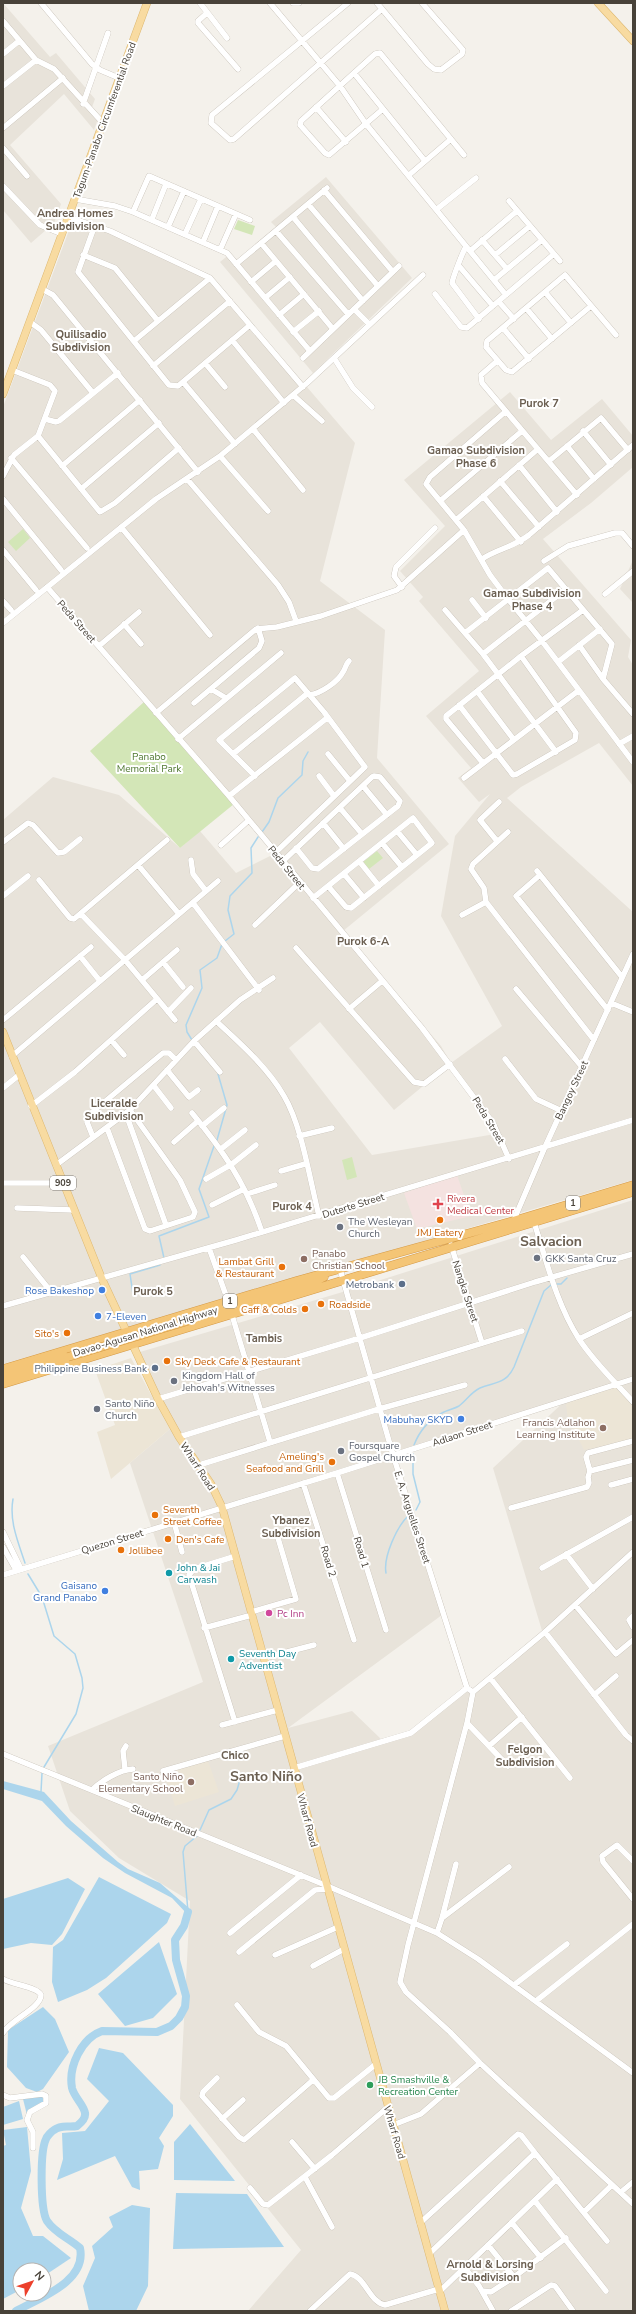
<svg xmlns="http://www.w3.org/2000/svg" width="636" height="2314" viewBox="0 0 636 2314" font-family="'Nunito Sans',sans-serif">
<rect width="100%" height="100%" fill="#f4f1eb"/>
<path fill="#e8e3da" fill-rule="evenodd" d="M3 3 50 57 56 53 95 99 92 107 99 116 94 130 64 94 10 145 61 204 54 223 31 243 3 210Z
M326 177 412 278 313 373 220 262 231 253 237 260 276 227 271 222Z
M74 217 211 275 355 443 320 581 385 630 377 758 449 844 343 931 441 1046 451 1063 502 1026 441 916 455 836 490 794 479 802 458 778 471 768 426 716 479 671 419 601 423 597 400 571 445 526 404 480 510 392 551 440 602 399 633 436V467L591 503 543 539 631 640 628 657 633 665V786L599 743 521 787 507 798 633 912V1180L3 1364V820L53 777 119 795 180 848 200 831 236 873 278 852 49 587 3 622V407ZM320 1022 394 1110 451 1063 501 1133 372 1155 289 1048Z
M633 560V603L620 589Z
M633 1200V2311H248L301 2250 180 2099 190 1901 119 1858 70 1811 48 1746 203 1682 130 1463 170 1429 178 1433 160 1400 140 1352 346 1291ZM567 1399 493 1468 543 1634 477 1690 467 1686 417 1730 381 1739 352 1711 288 1728 446 1612 393 1453Z"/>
<path fill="#ece5d6" d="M131 1358 170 1429 111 1479 97 1432 115 1425 95 1370Z
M613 1387H618L633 1404V1439L584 1450 568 1418 566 1405 569 1401Z
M207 1758 219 1792 175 1806 164 1773Z"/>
<path fill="#f4e2e0" d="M457 1175 471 1216 417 1229 404 1193Z"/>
<path fill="#d3e6b7" d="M238 220 255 226 252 235 234 229Z
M23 529 30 538 16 551 8 542Z
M144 702 234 804 180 848 90 751Z
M377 851 383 858 369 869 363 862Z
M352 1157 357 1177 347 1180 342 1160Z"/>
<path fill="#acd5ec" d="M3 1781 44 1792 71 1821 118 1862 128 1869 160 1883 189 1908 188 1915 172 1898 125 1873 103 1858 66 1826 42 1801 3 1789Z
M99 1877 171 1914 167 1923 106 1978 87 1990 58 2002 52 1982 53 1947 63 1940Z
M68 1878 85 1889 62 1934 52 1945 31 1943 3 1949V1899Z
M159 1942 177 1994 153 2018 125 2026 98 1994Z
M43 2007 55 2019 69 2052 43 2089 37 2092 26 2088 7 2067 8 2030Z
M99 2048 123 2053 173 2105V2116L159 2138 164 2146 158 2169 139 2171 140 2190 132 2187 115 2156 57 2180 63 2159 62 2133 85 2131 109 2101 87 2079Z
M22 2095H42L46 2100 27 2115Z
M19 2101 23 2119 3 2125V2107Z
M190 2124 235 2181 174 2180V2142Z
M27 2127 31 2171 21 2208 33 2236H43L71 2258 44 2276V2270H20V2290L3 2299V2146L6 2145 3 2130Z
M176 2193 247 2194 284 2247 173 2249Z
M132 2205 150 2208 148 2286 136 2311H89L83 2286 95 2258 92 2246 113 2227 109 2217Z"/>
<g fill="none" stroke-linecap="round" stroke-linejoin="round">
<path stroke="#acd5ec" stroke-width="1.5" d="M262 832 269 822 278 798 302 775 303 761 308 752
M225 941 234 934 228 910 230 896 252 873 251 848 258 837
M192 1040 187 1032 186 1025 202 988 200 970 217 958 222 944
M217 1140 227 1105 218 1074
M164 1258 159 1236 209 1217 199 1189 214 1146
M557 1284H561L567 1278
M133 1294 130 1274 160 1265
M414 1445C419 1432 429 1420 442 1413 447 1410 454 1409 459 1406 467 1400 470 1393 480 1388 495 1382 506 1384 514 1367L544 1291 551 1285
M413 1454V1474L420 1502 416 1510
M13 1499C9 1521 18 1542 25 1563
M386 1573C383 1557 397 1526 409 1515
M28 1574 42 1597 54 1636 75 1654 82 1678 83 1688 76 1714 44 1767
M41 1792 42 1773
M200 1830 209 1810 231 1799 237 1790 242 1773
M188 1912 183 1852 185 1846 197 1836"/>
<path stroke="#acd5ec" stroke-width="8" d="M16 2311C39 2298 87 2282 80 2248 69 2238 56 2234 47 2221 40 2209 40 2151 46 2139 47 2136 52 2131 54 2130 62 2124 69 2128 77 2126 81 2123 86 2119 85 2113 84 2105 74 2097 72 2088 68 2066 82 2038 102 2031L157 2032 171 2026 179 2018 185 2007 186 1996 176 1960 175 1940 184 1926 188 1912"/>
<g stroke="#c0b9ae" stroke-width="6">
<path id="minor" d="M41 3 92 64 100 70 119 78
M200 3 227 38
M270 3 340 86 366 124 506 295
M293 3H299
M348 3 212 115 211 123 230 140 234 139 382 9
M377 3 428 64 434 69 441 70 462 54 463 50 422 3
M207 13 198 21V23L238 69
M3 21 36 60 54 69 103 123
M3 54 19 41
M354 73 425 161
M3 86 36 60
M83 104 108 33
M316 107 346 142
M383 109 329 155 325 153 300 125 301 121 375 54 380 53 464 155
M3 128 63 78
M3 148 27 176
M409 175 451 139
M3 186 40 225 62 234
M324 190 393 272
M75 199 115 206 133 212 227 253 310 351
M509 201 560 261
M308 204 378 286
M437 209 476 178
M133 212 149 176 250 220
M68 217 110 231 210 278 303 387
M293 217 363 301
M152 219 166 184
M95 225 78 272 169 385 178 386 250 325
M168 227 184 191
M276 231 348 314
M185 234 201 199
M482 240 507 269
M203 242 218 206
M261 243 333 329
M466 247C463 251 453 277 452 283L479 319
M220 250 236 214
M470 251 517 211
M83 255 115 268 158 321
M495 255 530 226
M236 264 327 188
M459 266 493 306
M494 280 542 240
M251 282 276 261
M42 289 53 295 198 472
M545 292 571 323
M435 294 461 327 467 328 554 254
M265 298 290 277
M499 302 514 319
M591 306 512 372 506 370 486 347 487 341 565 275 616 335
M526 308 552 339
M354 309 369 324
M279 315 304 294
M30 322 41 330 93 393
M503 328 529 359
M293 332 319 311
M232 340 284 403
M134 341 210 278
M303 358 399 266
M334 358 353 388 372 407
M497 361 481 375 482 383 577 495
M205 363 225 387
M153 366 230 301
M183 382 235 444
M293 395 322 421
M505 412 430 477 426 484 464 530 490 575 508 599 542 641 633 762
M45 419 56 422 59 421 118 373
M253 429 303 490
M583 431 611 465
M38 436 100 512 115 503 179 448
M567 446 594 479
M220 456 268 511
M11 458 87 548
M549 461 601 418 628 450
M519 465 557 512
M62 466 140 400
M3 476 14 455 38 436 55 391 50 385 12 370
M187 479 278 585 289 602 296 621
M500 481 539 527
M81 489 159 423
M483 496 521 542
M3 499 61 570
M440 501 522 431
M456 520 538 449
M121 527 210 635
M3 550 36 590
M482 559C497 549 514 547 529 535L633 445
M544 561 568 546 615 533H622L633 546
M47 587 229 796 422 1028 493 1123 509 1159
M402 587 394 576 396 567 435 528
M605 594 633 571
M472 600 486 618
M3 601 11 610
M445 610 483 654 556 752
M3 623 156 499 220 456 307 383 423 275
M124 624 141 644
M465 633 548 568 612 644 603 679 633 714
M579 645 603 679
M99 646 139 612
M483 654 566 589
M558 662 600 629
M211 689 226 698
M477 691 514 740
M310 695C321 693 338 682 343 672 346 668 345 665 349 661
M194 703 259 648 262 641 258 628
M459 705 513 775 517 774 575 740 576 733 521 656
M156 713 256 629 277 627 321 616 397 590 464 530
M178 739 281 653
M619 744 633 736
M233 754 308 693
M328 754 350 781
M483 763 446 719V716L521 656 583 610
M255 776 219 740 295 678 324 712 365 767 276 852
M319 776 334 796
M464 778 578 691
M363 786 387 815
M229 796 327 718
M340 808 362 834
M323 823 344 849
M397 831 417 855
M508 832 473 864 471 869 484 888 486 902 594 1040
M497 841 480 820 499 802
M3 842 28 823 33 825 58 853 64 852 80 839
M382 843 402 867
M221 845 249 820
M191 860 193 874 206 891
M283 861 372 777 374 776 380 777 400 801 398 806 318 869 312 868 296 848
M359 861 379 886
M138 865 179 914
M537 871 622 977
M344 874 364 898
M540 875 516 896 608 1010
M39 880 70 918 74 919 167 840
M3 896 28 876
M313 898 413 818 432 843 351 908 346 907 328 886
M193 903 259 990
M81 914 125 960 175 1020
M462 915 486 902
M255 925 300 882
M296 948 414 1082 424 1084 450 1064
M80 956 100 981
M163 962 183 987
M142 980 177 950
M516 989 582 1067
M611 1003 633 1012
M349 1009 382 981
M168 1012 191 988
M3 1020 91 947
M216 1021C240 1043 268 1068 284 1096 302 1126 310 1181 319 1216
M112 1041 124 1055
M194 1041 220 1072
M12 1056 218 881
M505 1059 536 1099 562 1111
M167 1070 189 1097 198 1090
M154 1086 171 1108
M3 1088 19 1075
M31 1106 75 1072 157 999
M192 1113C224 1152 246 1184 262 1232
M126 1114 166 1225
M202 1126 224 1108
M107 1128 145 1229 150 1231 193 1217 195 1212 180 1180 130 1110
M299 1136 332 1128
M93 1137 87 1122 90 1114 163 1053H169L176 1060
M174 1142 198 1121
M221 1149 245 1130
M56 1165 130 1110 194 1041 240 1000 273 978
M281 1171 305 1164
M206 1179 232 1164 256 1145
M3 1183H63
M247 1194 275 1185
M212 1205 244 1189
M17 1208 73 1210
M533 1219C546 1259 556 1303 579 1339 594 1362 615 1382 633 1402
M513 1222 545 1147 633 954
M451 1245 482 1343
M209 1248 228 1301
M23 1257 52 1293
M340 1269 393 1455 467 1688 473 1692
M3 1306 236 1240 633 1120
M232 1315 270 1442
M579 1339 633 1313
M158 1399 360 1338 535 1282 633 1254
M179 1437 522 1331
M199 1465 379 1409 465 1385
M590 1471 586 1457 588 1453 633 1441
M337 1473 386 1630
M303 1483 354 1640
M611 1485 633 1479
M511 1508 587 1487 589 1483 588 1477 590 1471 633 1460
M174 1522 182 1552
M3 1532 21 1569
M3 1547 16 1570
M633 1552 545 1632 473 1692 467 1723 408 1945 400 1982 406 1992 450 2032 480 2063 633 2204
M566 1554 593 1589
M542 1568 633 1517
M3 1575 337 1473 633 1379
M576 1606 616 1654 633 1640
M251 1612 296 1599 278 1538
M633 1616 629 1620 633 1627
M204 1628 252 1615
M545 1632 626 1735 633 1741
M264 1658 314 1645
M491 1679 570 1778
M594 1695 616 1676
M235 1722 189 1575 194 1569 236 1556
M467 1723 508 1766
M222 1725 278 1710
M489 1746 522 1717
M3 1754 325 1885 437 1933 478 1959 633 2073
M294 1768 411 1733 467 1688
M125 1769 123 1751 126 1746
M163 1771C204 1759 244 1748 285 1736
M92 1790C101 1781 119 1770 133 1769
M633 1861 617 1845 602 1856 603 1862 633 1899
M456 1864 442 1918 509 1867
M230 1933 301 1875
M437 1933 442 1918
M239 1952 315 1890 327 1889
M275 1955 338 1927
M313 1966 344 1949
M3 1979C13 1985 38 1987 41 1995 41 2008 10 2020 3 2033
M514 1985 567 1944
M536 2001 633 1924
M237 2005 259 2032 286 2046 329 2098H334L376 2064
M217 2078 203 2092 202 2096 239 2137 244 2140 313 2080
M3 2095 10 2098 42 2094 46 2096V2103L30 2112 27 2120 33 2132V2148
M222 2119 243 2100
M393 2125 421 2114 480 2063
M292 2142 315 2169
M535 2153 607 2241
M305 2177 332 2227
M250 2188 263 2204 268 2205 332 2155 388 2107
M621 2192 633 2182
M535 2201 606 2291
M584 2212 612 2185
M420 2223 518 2134 521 2135 535 2153 429 2254
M512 2223 541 2258
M488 2245 514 2277
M465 2268 479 2286 493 2311
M482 2291 491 2292 514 2277 566 2238
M439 2292 557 2179
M310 2311 350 2274C365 2276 369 2302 385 2305L439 2289
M511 2311 551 2285 555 2286 573 2311"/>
</g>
<g stroke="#ddb871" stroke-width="8">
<path id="major" d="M598 3 633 41
M3 394 147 3
M3 1032 102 1279 158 1399 179 1437 211 1484 222 1507 445 2311"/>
</g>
<g stroke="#d49946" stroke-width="9">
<path id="highway" d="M194 1319 310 1284 324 1277
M3 1369 296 1281 513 1221 633 1185
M3 1376 68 1357
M3 1384 633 1192"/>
</g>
<use href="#minor" stroke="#fff" stroke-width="5.5"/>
<use href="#major" stroke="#f8dba1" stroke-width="7"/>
<use href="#highway" stroke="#f4c576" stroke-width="8"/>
<g stroke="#d49946" stroke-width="9" stroke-linecap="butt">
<path id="highway-bridge" d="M68 1357 194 1319"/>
</g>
<use href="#highway-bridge" stroke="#f4c576" stroke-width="8"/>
</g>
<path fill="#e0444e" stroke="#fff" stroke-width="1.5" d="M436 1198h4v4h4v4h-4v4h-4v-4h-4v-4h4z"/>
<g fill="#e8710a" stroke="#fff" stroke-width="1.5">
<circle cx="440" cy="1220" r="4"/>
<circle cx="282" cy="1267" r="4"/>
<circle cx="321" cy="1304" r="4"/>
<circle cx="305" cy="1309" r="4"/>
<circle cx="67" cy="1333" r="4"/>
<circle cx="167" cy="1361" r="4"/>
<circle cx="332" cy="1462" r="4"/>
<circle cx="155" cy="1515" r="4"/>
<circle cx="168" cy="1539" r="4"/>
<circle cx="121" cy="1550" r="4"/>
</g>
<g fill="#6b7280" stroke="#fff" stroke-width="1.5">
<circle cx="340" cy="1227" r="4"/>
<circle cx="537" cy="1258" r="4"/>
<circle cx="174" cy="1381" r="4"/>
<circle cx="97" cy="1409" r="4"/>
<circle cx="341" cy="1451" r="4"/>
</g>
<g fill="#8d6e63" stroke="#fff" stroke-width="1.5">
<circle cx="304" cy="1259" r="4"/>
<circle cx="603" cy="1428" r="4"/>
<circle cx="191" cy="1782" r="4"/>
</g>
<g fill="#5c6f8a" stroke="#fff" stroke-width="1.5">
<circle cx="402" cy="1284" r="4"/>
<circle cx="155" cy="1368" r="4"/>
</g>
<g fill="#3f7fe0" stroke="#fff" stroke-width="1.5">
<circle cx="102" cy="1290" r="4"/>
<circle cx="98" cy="1316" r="4"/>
<circle cx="461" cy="1419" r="4"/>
<circle cx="105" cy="1591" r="4"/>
</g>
<g fill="#0f9aa8" stroke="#fff" stroke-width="1.5">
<circle cx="169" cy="1573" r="4"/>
<circle cx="231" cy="1659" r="4"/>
</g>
<circle fill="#d1479c" stroke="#fff" stroke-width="1.5" cx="269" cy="1613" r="4"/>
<circle fill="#2e9e5b" stroke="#fff" stroke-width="1.5" cx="370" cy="2085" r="4"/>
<g text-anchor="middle" stroke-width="4" stroke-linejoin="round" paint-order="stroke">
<g fill="#fff" stroke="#7f7b74" stroke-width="1">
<rect x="50" y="1176" width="26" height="14" rx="3"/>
<rect x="566" y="1196" width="14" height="14" rx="3"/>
<rect x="223" y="1294" width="14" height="14" rx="3"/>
</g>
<g font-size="9" font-weight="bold" fill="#484239">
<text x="63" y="1186">909</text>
<text x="573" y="1206">1</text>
<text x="230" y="1304">1</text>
</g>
<g font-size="10" fill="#484239" stroke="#fff">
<text transform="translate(104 120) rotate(-70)" y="4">Tagum-Panabo Circumferential Road</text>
<text transform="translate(77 621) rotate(49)" y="4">Peda Street</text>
<text transform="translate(287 867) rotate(51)" y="4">Peda Street</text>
<text transform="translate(571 1090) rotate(-65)" y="4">Bangoy Street</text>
<text transform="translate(489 1120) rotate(59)" y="4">Peda Street</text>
<text transform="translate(353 1205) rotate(-17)" y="4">Duterte Street</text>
<text transform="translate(466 1291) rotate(72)" y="4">Nangka Street</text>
<text transform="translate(145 1331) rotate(-17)" y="4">Davao-Agusan National Highway</text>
<text transform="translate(462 1433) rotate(-18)" y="4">Adlaon Street</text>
<text transform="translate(198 1466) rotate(57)" y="4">Wharf Road</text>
<text transform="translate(413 1517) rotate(72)" y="4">E. A. Arguelles Street</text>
<text transform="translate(112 1541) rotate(-17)" y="4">Quezon Street</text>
<text transform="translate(362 1552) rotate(73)" y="4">Road 1</text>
<text transform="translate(329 1561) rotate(73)" y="4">Road 2</text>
<text transform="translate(164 1820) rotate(22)" y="4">Slaughter Road</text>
<text transform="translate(308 1820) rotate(75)" y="4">Wharf Road</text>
<text transform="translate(395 2132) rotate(74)" y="4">Wharf Road</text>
</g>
<g font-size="10" fill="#4e772f" stroke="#fff">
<text x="149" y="760">Panabo<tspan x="149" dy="12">Memorial Park</tspan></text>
</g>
<g font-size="10" fill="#be3a42" stroke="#fff" text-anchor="start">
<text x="447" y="1202">Rivera<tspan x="447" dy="12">Medical Center</tspan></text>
</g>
<g font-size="10" fill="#5b616d" stroke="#fff" text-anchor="start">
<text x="348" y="1225">The Wesleyan<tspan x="348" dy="12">Church</tspan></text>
<text x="545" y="1262">GKK Santa Cruz</text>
<text x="182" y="1379">Kingdom Hall of<tspan x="182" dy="12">Jehovah's Witnesses</tspan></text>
<text x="105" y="1407">Santo Niño<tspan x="105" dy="12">Church</tspan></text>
<text x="349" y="1449">Foursquare<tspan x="349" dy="12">Gospel Church</tspan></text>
</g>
<g font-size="10" fill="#c56008" stroke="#fff" text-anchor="start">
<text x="440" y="1236" text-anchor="middle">JMJ Eatery</text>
<text x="274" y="1265" text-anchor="end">Lambat Grill<tspan x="274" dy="12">&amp; Restaurant</tspan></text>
<text x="329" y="1308">Roadside</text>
<text x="297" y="1313" text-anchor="end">Caff &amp; Colds</text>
<text x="59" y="1337" text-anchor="end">Sito's</text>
<text x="175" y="1365">Sky Deck Cafe &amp; Restaurant</text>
<text x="324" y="1460" text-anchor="end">Ameling's<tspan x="324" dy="12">Seafood and Grill</tspan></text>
<text x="163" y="1513">Seventh<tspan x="163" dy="12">Street Coffee</tspan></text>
<text x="176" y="1543">Den's Cafe</text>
<text x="129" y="1554">Jollibee</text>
</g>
<g font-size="10" fill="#785e54" stroke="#fff" text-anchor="end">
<text x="312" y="1257" text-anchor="start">Panabo<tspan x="312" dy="12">Christian School</tspan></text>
<text x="595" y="1426">Francis Adlahon<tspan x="595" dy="12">Learning Institute</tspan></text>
<text x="183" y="1780">Santo Niño<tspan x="183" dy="12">Elementary School</tspan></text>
</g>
<g font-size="10" fill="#4e5e75" stroke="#fff" text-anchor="end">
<text x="394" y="1288">Metrobank</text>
<text x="147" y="1372">Philippine Business Bank</text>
</g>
<g font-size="10" fill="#366cbe" stroke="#fff" text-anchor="end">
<text x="94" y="1294">Rose Bakeshop</text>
<text x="106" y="1320" text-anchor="start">7-Eleven</text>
<text x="453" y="1423">Mabuhay SKYD</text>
<text x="97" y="1589">Gaisano<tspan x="97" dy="12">Grand Panabo</tspan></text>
</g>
<g font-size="10" fill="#0d838f" stroke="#fff" text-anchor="start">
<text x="177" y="1571">John &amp; Jai<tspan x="177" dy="12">Carwash</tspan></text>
<text x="239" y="1657">Seventh Day<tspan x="239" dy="12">Adventist</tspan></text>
</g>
<g font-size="10" fill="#b23c85" stroke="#fff" text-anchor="start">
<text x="277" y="1617">Pc Inn</text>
</g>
<g font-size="10" fill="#27864d" stroke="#fff" text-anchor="start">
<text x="378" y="2083">JB Smashville &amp;<tspan x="378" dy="12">Recreation Center</tspan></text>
</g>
<g font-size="11" font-weight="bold" fill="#6b5f51" stroke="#fff">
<text x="75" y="217">Andrea Homes<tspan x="75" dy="13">Subdivision</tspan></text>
<text x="81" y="338">Quilisadio<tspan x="81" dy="13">Subdivision</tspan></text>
<text x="539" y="407">Purok 7</text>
<text x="476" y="454">Gamao Subdivision<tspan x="476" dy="13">Phase 6</tspan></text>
<text x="532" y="597">Gamao Subdivision<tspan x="532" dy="13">Phase 4</tspan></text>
<text x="363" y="945">Purok 6-A</text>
<text x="114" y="1107">Liceralde<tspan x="114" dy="13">Subdivision</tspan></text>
<text x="292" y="1210">Purok 4</text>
<text x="153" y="1295">Purok 5</text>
<text x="264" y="1342">Tambis</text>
<text x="291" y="1524">Ybanez<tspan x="291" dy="13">Subdivision</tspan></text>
<text x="525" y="1753">Felgon<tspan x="525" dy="13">Subdivision</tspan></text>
<text x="235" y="1759">Chico</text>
<text x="490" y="2268">Arnold &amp; Lorsing<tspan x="490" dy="13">Subdivision</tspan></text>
</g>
<g font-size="14" font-weight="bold" fill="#6b5f51" stroke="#fff">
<text x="551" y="1246">Salvacion</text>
<text x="266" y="1781">Santo Niño</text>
</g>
</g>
<rect width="636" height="2314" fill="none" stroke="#484239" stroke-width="8"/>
<g transform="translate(32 2282) rotate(50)"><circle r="19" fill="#ffffff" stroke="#b6b3b0"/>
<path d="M0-3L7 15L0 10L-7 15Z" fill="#ec402b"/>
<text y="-6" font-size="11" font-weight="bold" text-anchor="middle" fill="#484239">N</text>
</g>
</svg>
